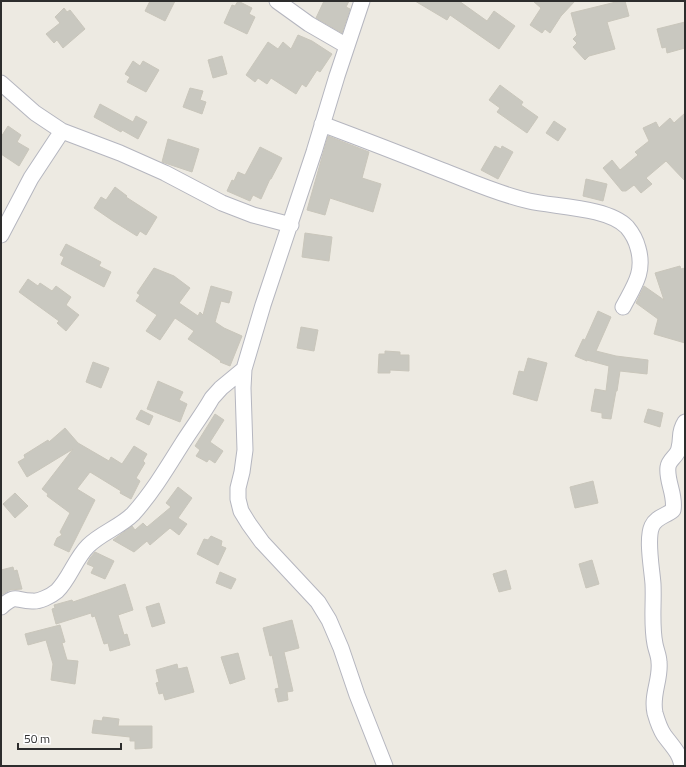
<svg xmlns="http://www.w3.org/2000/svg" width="686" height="767" viewBox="0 0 686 767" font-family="'Titillium Web',sans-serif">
<rect width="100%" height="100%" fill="#edeae2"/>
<path fill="#c9c8c0" stroke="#c9c6bb" d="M150 1H175L165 21 145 11Z
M238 1 252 8 249 14 255 17 247 34 224 23 232 5 235 6Z
M324 1H349L346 7 350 9 342 33 316 18Z
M415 1H459L487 21 494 11 515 26 499 49 450 15 447 20Z
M533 1H575L561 16 550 33 545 29 542 33 530 25 541 8Z
M620 1H625L629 16 607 22 615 49 589 56 585 60 573 47 577 43 573 39 577 35 571 13Z
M64 8 67 12 70 10 85 29 63 48 57 40 54 43 46 34 60 23 55 17Z
M685 22V48L667 53 666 47 662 48 657 29Z
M298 35 312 41 332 54 320 72 317 70 306 87 302 84 296 94 271 78 267 84 258 78 255 82 246 75 268 42 278 49 283 42 291 49Z
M222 56 227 74 213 78 208 60Z
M133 61 140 66 143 61 159 70 146 92 127 82 130 77 125 74Z
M500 85 523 102 521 105 538 117 527 133 497 112 500 108 489 100Z
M190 88 203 91 200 100 206 102 202 114 183 107Z
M100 104 133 122 136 116 147 122 138 139 122 130 121 132 94 117Z
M685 113V181L666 161 646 178 652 184 641 193 634 185 626 191H622L603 168 612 160 620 170 638 155 635 152 649 141 643 128 656 122 659 128 670 118 674 123Z
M554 121 566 129 558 141 546 133Z
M8 126 21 135 17 142 29 149 19 166 1 154V137Z
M328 136 369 152 362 178 381 184 373 212 330 198 325 215 307 210Z
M168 139 199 149 192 172 162 162Z
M495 146 501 149 502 146 513 152 498 179 481 170Z
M260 147 282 158 271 179H270L261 199 253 195 250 201 227 191 232 180 234 181 238 172 245 175Z
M586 179 607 184 603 201 583 196Z
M115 187 127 196 126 197 157 217 146 235 140 231 137 236 113 221 94 208 101 197 106 200Z
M305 233 332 237 329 261 302 257Z
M66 244 101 262 99 266 111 272 104 287 61 264 64 257 60 255Z
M680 266 681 269 685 268V343L654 334 658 319 636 303 644 286 664 300 655 273Z
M154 268 174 276 190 288 179 303 198 316 200 312 203 315 211 286 232 292 229 303 221 301 215 322 224 328 242 336 230 366 220 362 221 361 188 339 194 331 175 318 160 340 146 331 157 315 136 301 140 295 137 293Z
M28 279 38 286 40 283 52 291 56 286 71 297 66 305 79 315 66 331 57 323 59 321 19 292Z
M598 311 611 317 596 351 616 356 648 360 647 374 620 371 617 391H616L611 419 602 418V413L591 411 595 389 606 391 609 366 587 360V361L575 356 583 339 585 340Z
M301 327 318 330 314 351 297 348Z
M385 351 400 352V355H409V371L390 370V373H378L379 354H385Z
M528 358 547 363 537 401 513 394 519 371 524 372Z
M93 362 109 368 101 388 86 382Z
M158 381 183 392 179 400 187 404 180 422 147 409Z
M648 409 663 413 660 427 644 422Z
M141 410 153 416 149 425 136 419Z
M215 414 224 420 210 442 223 451 215 463 209 459 207 462 196 456 200 450 195 446Z
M65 428 78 443 109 461 111 457 122 464 134 446 147 454 143 461 145 463 136 478 140 481 131 499 120 493 121 491 90 472 77 489 95 500 69 552 54 545 57 538 62 535 60 532 70 513 47 496 48 494 42 489 73 449 27 477 18 462 25 458 24 455 48 440 49 442Z
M593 481 598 503 575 508 570 487Z
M178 487 192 498 178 518 187 524 179 535 170 528 150 545 147 541 134 552 113 540 132 526 135 530 143 523 147 527 171 507 166 503Z
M15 493 28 506 15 518 3 504Z
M211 536 222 541 221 546 226 548 218 565 197 554 204 539 208 540Z
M95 552 114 561 105 579 91 573 94 567 87 564 90 558Z
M592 560 599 584 586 588 579 564Z
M13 567 14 571 17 570 22 589 10 590 1 595V570Z
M506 570 511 589 499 592 493 574Z
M220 572 236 579 231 589 216 583Z
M125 584 133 610 118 615 124 635 127 634 130 645 110 651 108 643 104 644 95 616 92 617 91 613 56 624 52 609 55 608 54 605 72 600 73 602Z
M159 603 165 623 152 627 146 607Z
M292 620 299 648 284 652 293 691 287 692 288 700 278 702 275 689 279 688 272 655 270 656 263 628Z
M60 625 65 642 62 643 67 660 78 661 75 684 51 680 53 664 46 640 28 645 25 634Z
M238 653 245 679 230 684 221 657Z
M177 664 178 669 187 667 194 692 165 700 163 693 159 694 156 683 159 682 156 670Z
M103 717 119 719 118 726H152V748L135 749V741H130V737L92 733 94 720 102 721Z"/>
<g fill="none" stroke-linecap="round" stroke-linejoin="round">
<g stroke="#b5b6bf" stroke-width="17">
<path id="minor" d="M277 1 309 24 347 46
M362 1 337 76 314 152 263 305 244 369 243 388 245 450 242 472 238 488V499L241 511 249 524 262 542 318 602 329 620 341 648 357 695 385 766
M1 83 35 113 62 131 120 153 165 173 222 203 253 215 291 225
M322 124C362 139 401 154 441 170 470 181 498 194 529 201 555 207 608 207 627 227 632 233 636 240 638 248 645 272 634 286 623 307
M1 235 31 178 62 131
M1 607C17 593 15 601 32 601 39 602 51 596 57 591 70 578 75 559 88 546 101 533 120 527 133 514 152 493 167 468 182 444 192 428 203 414 212 398L221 388 244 369
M682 766C680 753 672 746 664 735 660 729 657 720 655 713 651 695 661 679 659 662 659 656 656 650 655 644 651 624 654 604 653 584 652 569 646 539 652 526 656 517 666 516 673 510 676 495 666 481 668 467 669 459 678 456 679 448 682 437 678 433 685 422"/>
</g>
<use href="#minor" stroke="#fff" stroke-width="15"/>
</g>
<rect width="686" height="767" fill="none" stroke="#2d2d2d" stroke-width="4"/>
<path d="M18 743v6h103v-6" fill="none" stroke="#2d2d2d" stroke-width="2"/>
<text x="24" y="743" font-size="12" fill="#2d2d2d" stroke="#ffffff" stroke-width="3" paint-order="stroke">50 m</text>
</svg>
